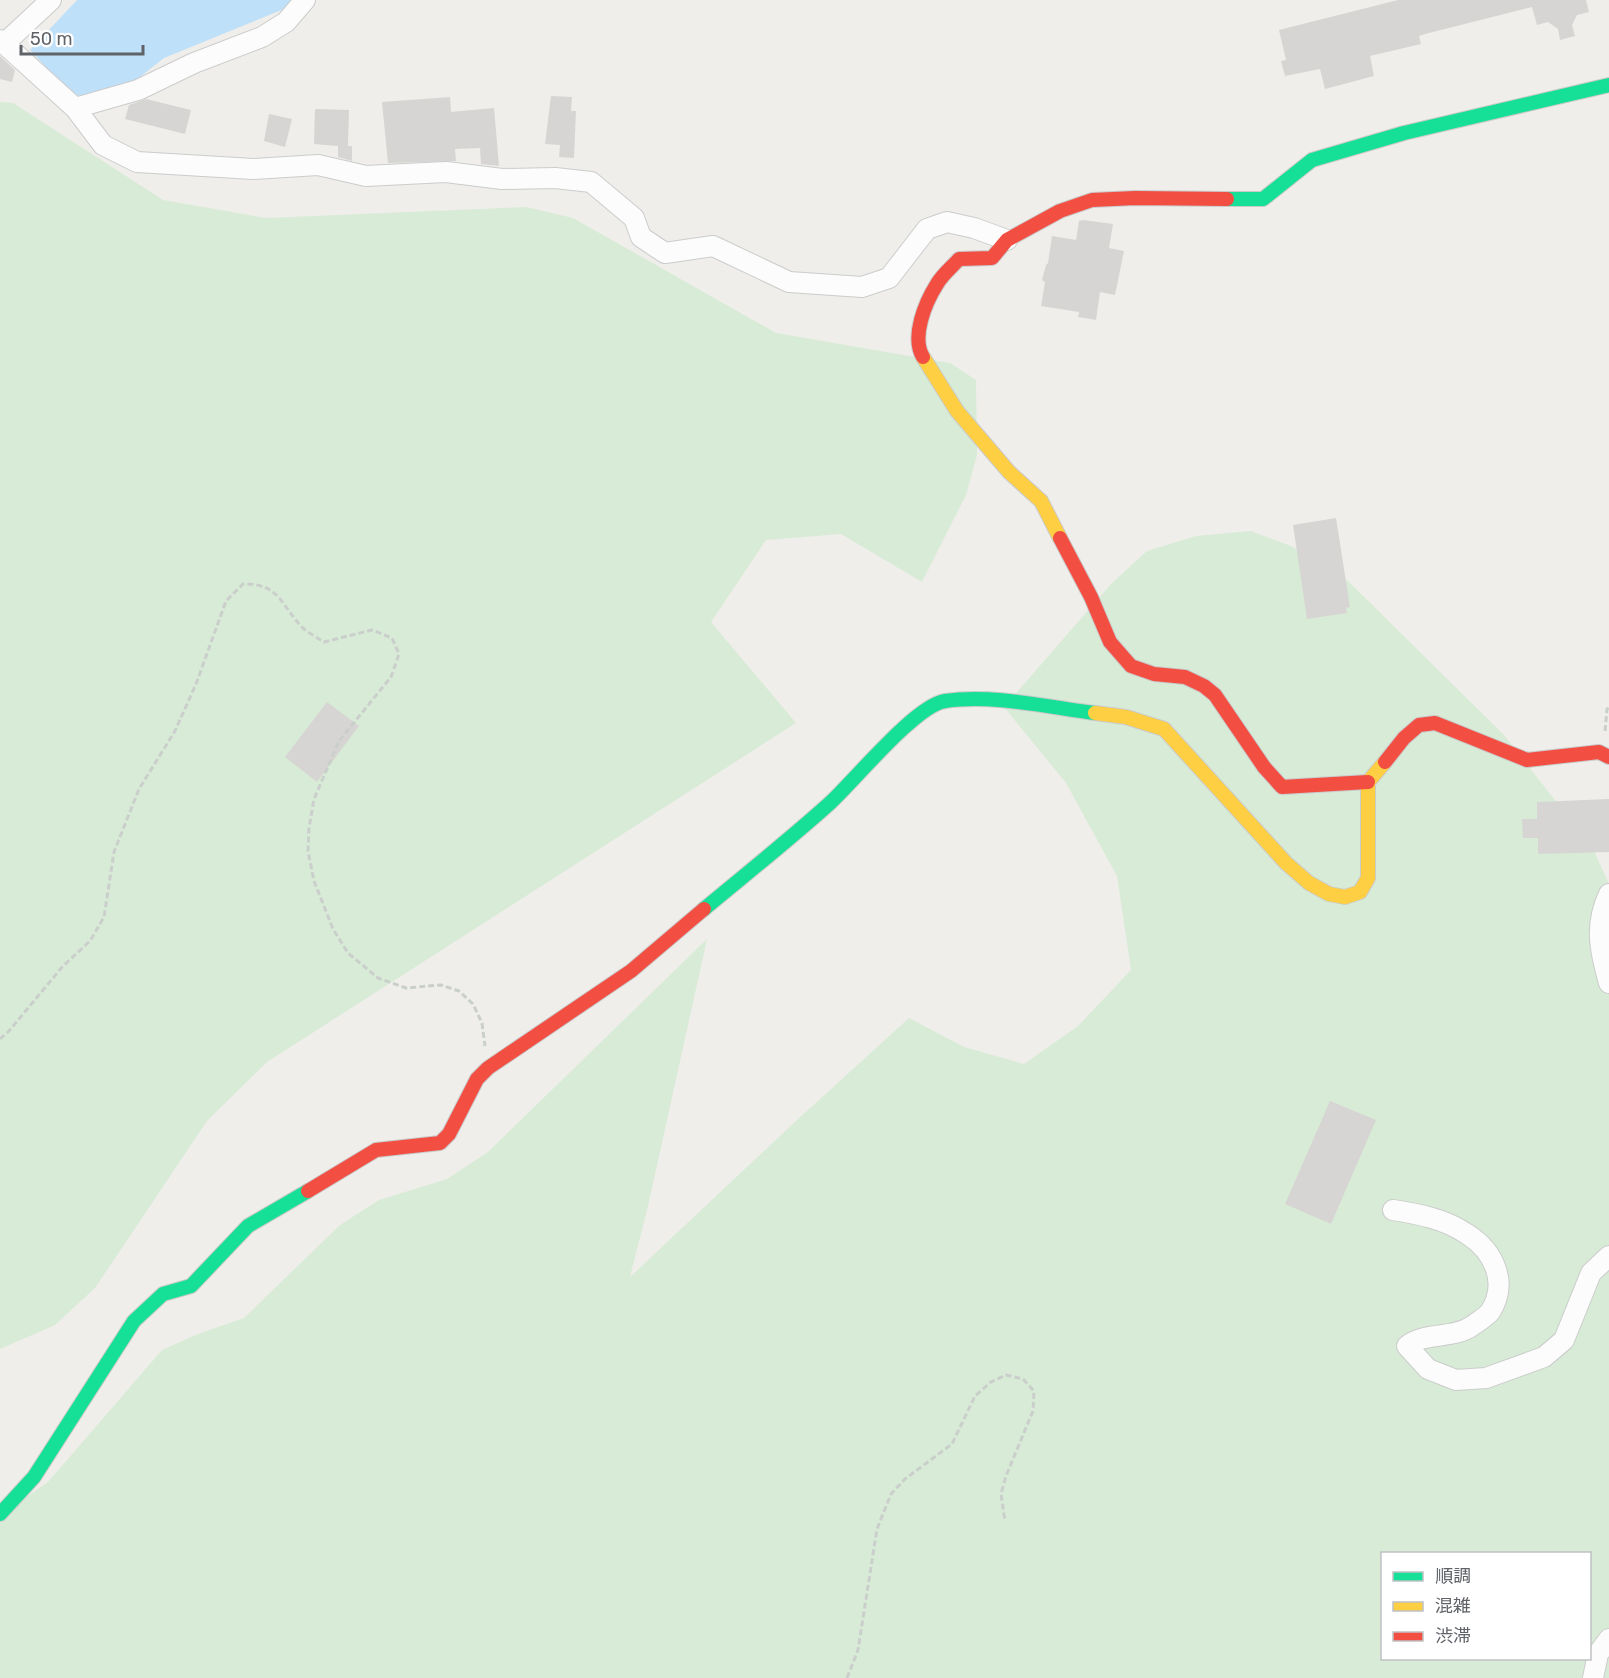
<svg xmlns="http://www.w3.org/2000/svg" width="1609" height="1678" viewBox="0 0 1609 1678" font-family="Rubik,'Noto Sans JP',sans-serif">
<rect width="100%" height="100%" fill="#efeeea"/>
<path fill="#d8ebd6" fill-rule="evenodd" d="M0 102 13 103 163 200 266 218 526 207 573 218 776 333 950 363 976 380 977 455 966 495 922 582 841 534 766 540 711 622 796 723 267 1062 207 1121 95 1288 55 1325 0 1349Z
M1251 531 1291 546 1348 581 1504 735 1593 849 1609 884V1678H0V1512L7 1510 48 1482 162 1350 198 1334 244 1318 340 1225 379 1200 447 1179 488 1152 707 939 648 1206 630 1277 797 1120 909 1018 964 1047 1024 1064 1078 1026 1131 970 1117 876 1066 783 1004 707 1111 584 1147 551 1196 536ZM1382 1554H1590V1658H1382Z"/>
<path fill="#bfe0f9" d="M77 0H292L284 9 164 58 135 81 88 98 71 94 30 50Z"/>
<path fill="#d6d5d3" d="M1398 0H1586L1589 12 1577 15 1572 25 1575 36 1560 40 1558 29 1548 22 1537 25 1532 7 1425 34 1419 36 1421 44 1370 56 1374 76 1325 89 1320 69 1285 76 1281 61 1286 60 1279 30Z
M0 56 15 70 12 82 0 79Z
M551 96 572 97 571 111H576L574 158 559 157 560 145 545 144Z
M450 97 451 112 494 108 499 166 481 164 480 148 455 149 456 161 388 163 382 102Z
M146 99 191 110 185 134 125 119 129 105Z
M315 109 349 110 348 146H352V161L338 157V146L314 144Z
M269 114 292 119 285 147 264 141Z
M1083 220 1113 224 1109 248 1124 251 1115 295 1100 292 1096 320 1078 317 1079 312 1041 306 1045 282 1042 280 1046 265 1048 263 1052 236 1076 240 1079 221Z
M1336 518 1350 607 1346 608 1347 613 1307 619 1293 525Z
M327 702 359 726 317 782 285 757Z
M1609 799V852L1538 854V838H1523L1522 819H1537V802Z
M1330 1101 1376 1120 1331 1224 1285 1204Z"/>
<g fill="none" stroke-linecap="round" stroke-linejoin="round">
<g stroke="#cbcccc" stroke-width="22">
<path id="street" d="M0 40 75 108 103 145 137 162 253 169 318 165 366 176 446 172 502 179 555 178 591 182 634 218 641 237 665 253 713 246 789 282 862 287 889 278 927 229 947 222 974 228 1007 240
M5 43 51 0
M75 108 138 90 194 63 262 37 286 22 305 0
M1609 894C1594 925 1600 951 1609 983
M1393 1210C1419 1214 1445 1219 1467 1234 1494 1251 1509 1283 1490 1312 1486 1317 1477 1322 1472 1326 1453 1339 1424 1332 1407 1346L1428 1369 1456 1380 1486 1378 1544 1357 1564 1340 1591 1273 1609 1256
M1593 1678 1598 1654 1609 1639"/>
</g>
<g stroke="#cacacb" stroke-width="16">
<path id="fast" d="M1227 199H1263L1312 160 1404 133 1609 85
M704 909C746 874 789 840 830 803 854 781 916 705 945 701 992 694 1048 707 1095 713
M0 1514 34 1477 134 1321 163 1294 191 1286 248 1226 308 1191"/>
</g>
<g stroke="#cacacb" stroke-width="16">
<path id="slow" d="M923 357 957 411 1009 472 1041 501 1060 538
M1095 713 1126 717 1164 729 1286 863 1309 883 1329 894 1345 897 1360 892 1368 878V782L1385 762"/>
</g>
<g stroke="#cacacb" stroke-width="16">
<path id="jam" d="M923 357C911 337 925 303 937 284 942 275 952 267 959 259L992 258 1007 240 1060 211 1092 200 1135 198 1227 199
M1060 538 1091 597 1110 642 1131 666 1154 674 1185 677 1204 686 1215 695 1264 767 1282 787 1368 782
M1385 762 1404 738 1419 725 1435 723 1527 760 1599 752 1609 757
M308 1191 376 1150 440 1143 449 1134 477 1079 488 1068 631 971 704 909"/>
</g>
<path stroke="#cacfcc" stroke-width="3" stroke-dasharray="6 3" stroke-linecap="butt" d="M1605 731 1607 709 1609 708
M0 1039 9 1031 63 966 90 941 104 917 114 852 139 789 175 731 196 684 226 601 243 584C281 583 281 607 304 629 310 634 318 638 324 642L372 630 392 638 399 654 391 677 339 741 314 799 309 828 308 851 314 881 333 929 348 953 378 978 406 988 441 985 459 991 473 1004 482 1023 485 1046
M847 1678 858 1650 877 1529 891 1494 905 1479 952 1444 975 1396 991 1382 1006 1375 1023 1379 1034 1391 1033 1411 1006 1476 1001 1494 1005 1521"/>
<use href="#street" stroke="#fdfcfc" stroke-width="20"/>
<use href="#fast" stroke="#16e098" stroke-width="14"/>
<use href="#slow" stroke="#ffcf43" stroke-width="14"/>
<use href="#jam" stroke="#f24e42" stroke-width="14"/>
</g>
<rect x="1381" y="1552" width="210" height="108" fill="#ffffff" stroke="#bfc1c3" stroke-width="1.5"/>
<rect x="1393" y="1572" width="30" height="9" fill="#16e098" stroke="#bfc1c3" stroke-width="1.5"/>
<text x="1435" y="1582" font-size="18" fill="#5f6368">順調</text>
<rect x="1393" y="1602" width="30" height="9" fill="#ffcf43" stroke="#bfc1c3" stroke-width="1.5"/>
<text x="1435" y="1612" font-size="18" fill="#5f6368">混雑</text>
<rect x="1393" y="1632" width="30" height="9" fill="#f24e42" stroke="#bfc1c3" stroke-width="1.5"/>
<text x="1435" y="1642" font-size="18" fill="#5f6368">渋滞</text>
<path d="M21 45v9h122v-9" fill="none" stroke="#5f6368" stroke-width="3"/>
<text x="30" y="45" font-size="18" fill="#5f6368" stroke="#ffffff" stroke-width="4.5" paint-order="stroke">50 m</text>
</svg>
